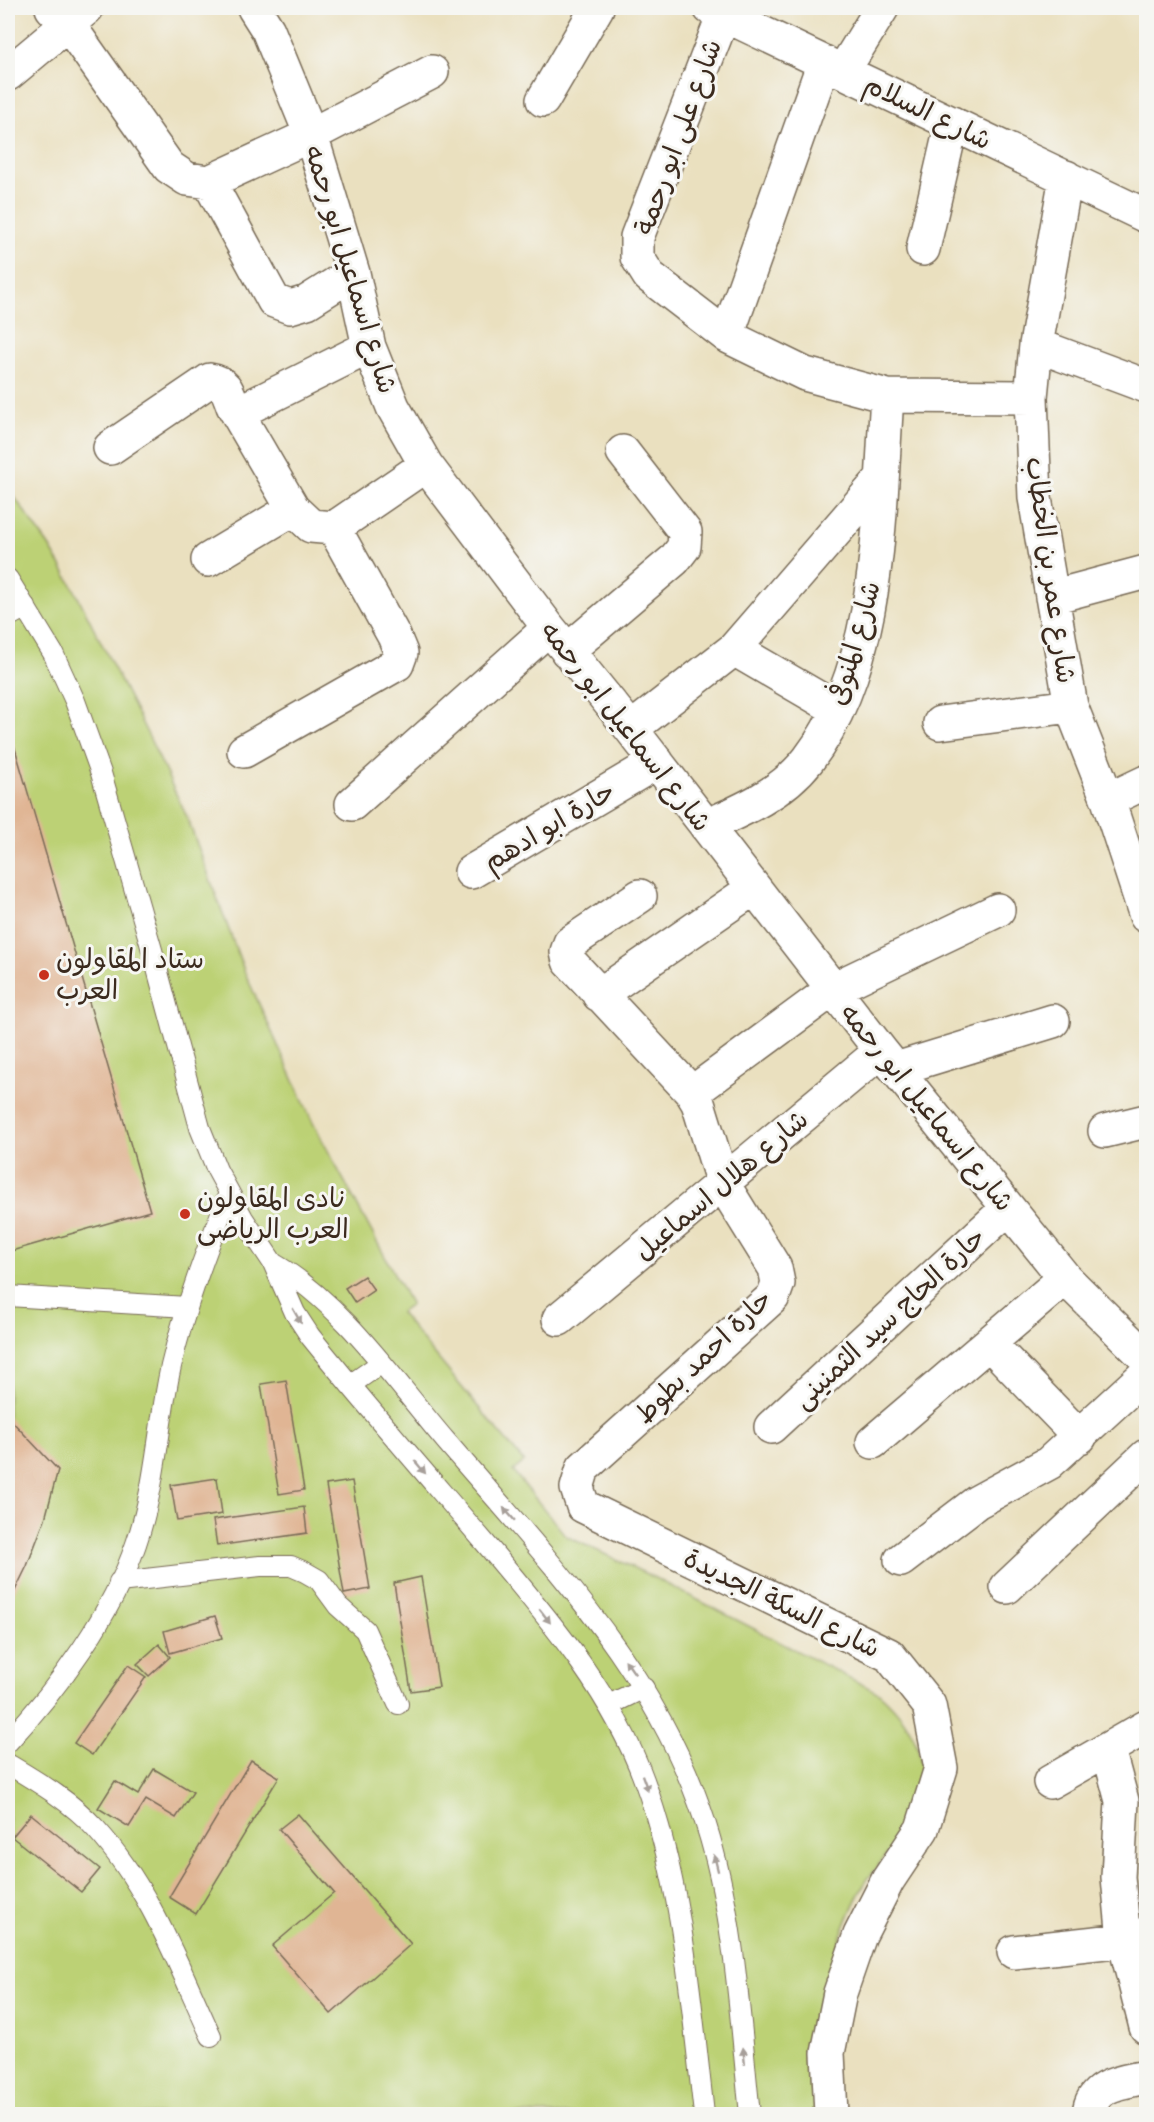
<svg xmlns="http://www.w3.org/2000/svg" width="1154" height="2122" viewBox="0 0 1154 2122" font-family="'Indie Flower','Playpen Sans Arabic',sans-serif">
<rect width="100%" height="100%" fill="#f6f6f2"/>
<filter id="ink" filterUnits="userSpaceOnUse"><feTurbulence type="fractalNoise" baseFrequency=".0167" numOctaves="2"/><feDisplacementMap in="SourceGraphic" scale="12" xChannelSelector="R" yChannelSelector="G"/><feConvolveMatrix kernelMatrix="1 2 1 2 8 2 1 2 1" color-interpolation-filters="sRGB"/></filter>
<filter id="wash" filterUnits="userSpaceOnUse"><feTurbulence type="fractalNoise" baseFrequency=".008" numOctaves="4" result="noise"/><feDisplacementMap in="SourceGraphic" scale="24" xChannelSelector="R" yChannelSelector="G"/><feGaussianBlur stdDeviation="1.35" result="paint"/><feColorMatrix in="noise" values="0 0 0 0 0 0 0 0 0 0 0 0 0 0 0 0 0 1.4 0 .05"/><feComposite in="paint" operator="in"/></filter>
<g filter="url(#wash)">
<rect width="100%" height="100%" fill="#eae0bf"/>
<path fill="#bcd175" stroke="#7c7e4a" stroke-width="1.5" d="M8 488 49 546 71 583 150 739 187 817 245 973 313 1123 411 1305 400 1313 524 1462 513 1471 566 1536 651 1576 879 1693C923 1732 933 1772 907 1826 900 1842 875 1866 864 1885 852 1905 843 1929 836 1952 821 2002 826 2062 824 2114H8Z"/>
<g id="blocks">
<path fill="#e0b594" d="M12 738 150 1211 8 1252V739Z
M364 1276 374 1290 355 1303 345 1288Z
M286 1380 304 1490 279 1494 261 1384Z
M8 1417 58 1470 45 1519 27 1566 8 1605Z
M217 1478 222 1514 177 1521 171 1485Z
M352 1481 370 1589 344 1594 326 1485Z
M304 1507 307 1533 217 1546 213 1520Z
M421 1577 439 1687 411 1691 394 1583Z
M215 1616 222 1638 170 1653 164 1631Z
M159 1644 170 1657 149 1676 137 1664Z
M128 1665 146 1677 92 1755 74 1743Z
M251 1760 279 1777 196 1914 169 1897Z
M154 1769 193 1792 176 1818 146 1800 129 1827 98 1808 115 1781 138 1795Z
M31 1814 100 1869 81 1892 12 1837Z
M298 1814 411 1944 331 2014 272 1946 334 1893 279 1829Z"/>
</g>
</g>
<g filter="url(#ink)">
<use href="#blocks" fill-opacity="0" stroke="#786a56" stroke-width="1.5"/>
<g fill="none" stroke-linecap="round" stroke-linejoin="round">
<g stroke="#786a56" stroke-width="22">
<path id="service" d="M8 579 53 653 75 701 101 773 152 950 200 1128 217 1170 243 1218 273 1263 295 1313 310 1336C367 1407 427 1475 486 1544 547 1617 611 1690 644 1780 683 1886 691 2003 704 2114
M8 617 26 607
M273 1263C342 1303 393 1379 445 1440 551 1564 664 1678 710 1838 736 1928 740 2023 750 2114
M8 1296 187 1307
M350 1385 380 1364
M119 1582 260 1566H291L305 1572 319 1580 338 1606 365 1630 398 1704
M609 1705 644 1688
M8 1742C58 1688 112 1615 136 1544 156 1487 158 1425 171 1366 185 1306 207 1249 229 1193
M8 1764C38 1782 72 1802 96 1829 150 1888 178 1965 211 2036"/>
</g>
<g stroke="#786a56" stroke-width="36">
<path id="minor" d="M52 8 68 24 169 167 187 179 209 182 311 135 432 72
M254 8 268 30 311 135 353 273 369 347 393 407 426 465 549 628 631 729 881 1051 1065 1278 1146 1358
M710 8 1146 216
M724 14 637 237V257L649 276 727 336 805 374 887 396 1031 397
M843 71 882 8
M8 74 87 8
M543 100 597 8
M1066 177 1036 345 1031 397 1035 498 1071 706 1108 800 1146 916
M209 182 274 301 290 307 307 302 353 273
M923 249 952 123
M727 336 824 62
M1036 345 1146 386
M233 406 293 509 311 526 334 528 426 465
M110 448 210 380C226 382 228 392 233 406L249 407 369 347
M208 560 293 509
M1052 597 1146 572
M734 649 837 709
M567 651 674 560 684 547 685 532 623 452
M940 723 1071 706
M631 729 734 649 881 479
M244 751 397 664 401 653 394 636 334 528
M1108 800 1146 782
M352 804 549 628
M706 826C743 810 782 793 808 760 882 663 879 512 887 396
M471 872 657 762
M640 896 570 943 567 952 569 961 692 1093 698 1103 723 1184 775 1268 778 1283 773 1297 583 1468 577 1488 583 1506 889 1655 929 1705 941 1768 922 1829 888 1880 860 1935 840 1993 828 2053 831 2114
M599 995 754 888
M896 1069 1053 1021
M692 1093 833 989 998 910
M1105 1131 1146 1121
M559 1319 881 1051
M989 1343 1080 1437
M771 1427 1008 1208
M873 1442 1065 1278
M901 1560 977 1502 1049 1463 1146 1374
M1007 1587 1146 1456
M1108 1749 1122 1801 1118 1877 1124 1940 1146 2027
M1050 1782 1146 1727
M1014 1952 1124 1940 1145 1934
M1089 2114C1091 2084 1123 2082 1146 2077"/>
</g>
<use href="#service" stroke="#fff" stroke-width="20"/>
<use href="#minor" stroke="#fff" stroke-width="33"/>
</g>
<defs><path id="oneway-solid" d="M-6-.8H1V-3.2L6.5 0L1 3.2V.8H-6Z" transform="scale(1.5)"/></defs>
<g fill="#a79f9a">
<use href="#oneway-solid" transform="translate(297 1316) rotate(60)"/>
<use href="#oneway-solid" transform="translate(420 1467) rotate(50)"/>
<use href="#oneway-solid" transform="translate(509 1514) rotate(-131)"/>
<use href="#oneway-solid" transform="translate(545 1616) rotate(52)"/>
<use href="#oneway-solid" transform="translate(630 1667) rotate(-125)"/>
<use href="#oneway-solid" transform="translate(645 1783) rotate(70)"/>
<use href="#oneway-solid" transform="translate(716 1863) rotate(-104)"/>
<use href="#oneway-solid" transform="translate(744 2056) rotate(-96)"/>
</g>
</g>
<g fill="#c8321e" stroke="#f6f6f2" stroke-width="2">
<circle cx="44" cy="975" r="6"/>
<circle cx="185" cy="1214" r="6"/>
</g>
<g text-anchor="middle" stroke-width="6" stroke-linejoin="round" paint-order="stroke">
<g font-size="27" fill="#3b2a1e" stroke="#f6f6f2">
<text transform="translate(928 112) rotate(26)" y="9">شارع السلام</text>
<text transform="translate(678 137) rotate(-70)" y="9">شارع على ابو رحمة</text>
<text transform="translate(351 269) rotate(73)" y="9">شارع اسماعيل ابو رحمه</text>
<text transform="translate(1051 570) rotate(82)" y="9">شارع عمر بن الخطاب</text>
<text transform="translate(854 643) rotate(-74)" y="9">شارع المنوفى</text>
<text transform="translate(626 726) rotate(52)" y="9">شارع اسماعيل ابو رحمه</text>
<text transform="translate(549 826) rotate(-31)" y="9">حارة ابو ادهم</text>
<text transform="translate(927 1107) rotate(51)" y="9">شارع اسماعيل ابو رحمه</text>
<text transform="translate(721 1185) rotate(-40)" y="9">شارع هلال اسماعيل</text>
<text transform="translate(889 1318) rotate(-43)" y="9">حارة الحاج سيد الثمنينى</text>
<text transform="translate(703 1356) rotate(-44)" y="9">حارة احمد بطوط</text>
<text transform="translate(782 1603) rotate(26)" y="9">شارع السكة الجديدة</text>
</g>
<g font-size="27" fill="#3b2a1e" stroke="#f6f6f2" text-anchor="start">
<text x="56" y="968">ستاد المقاولون<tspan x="56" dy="31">العرب</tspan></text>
<text x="197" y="1207">نادى المقاولون<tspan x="197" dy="31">العرب الرياضى</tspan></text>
</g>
</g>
<rect width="1154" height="2122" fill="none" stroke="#f6f6f2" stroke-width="30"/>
</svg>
